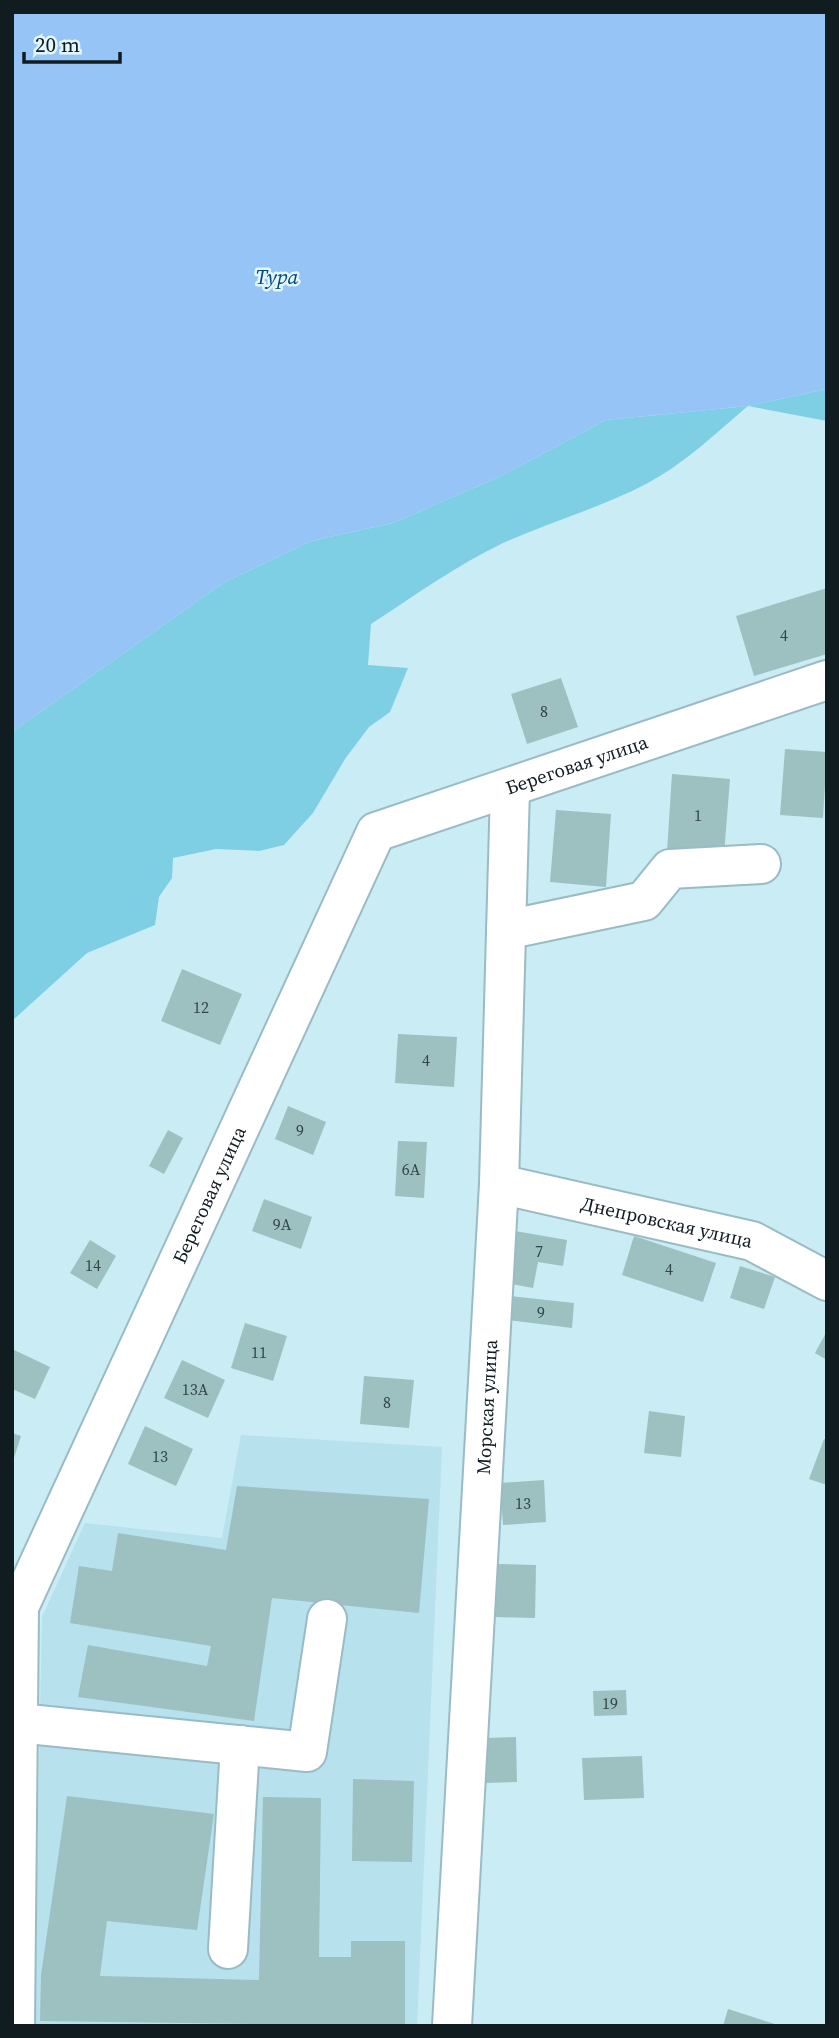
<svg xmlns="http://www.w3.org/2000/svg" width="839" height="2038" viewBox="0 0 839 2038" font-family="'Source Serif 4',serif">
<rect width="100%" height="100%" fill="#caecf5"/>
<path fill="#b6e1ed" d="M241 1435 442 1447 417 2026H34L42 1617 85 1523 222 1538Z"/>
<path fill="#7fcfe4" d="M827 389V421L748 406C716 433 684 464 646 484 600 508 550 522 503 543 457 565 414 596 371 624L368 665 408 668 390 712 369 727 345 759 313 813 284 845 259 851 216 849 173 858 172 878 159 897 155 925 87 953 12 1021V732L223 583 311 541 393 523 499 477 606 420 748 406Z"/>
<path fill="#97c4f7" d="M12 12H827V389L748 406 606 420 499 477 393 523 311 541 223 583 12 732Z"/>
<path fill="#9dc0c1" d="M827 588V654L754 676 736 616Z
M561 678 578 727 527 744 511 694Z
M785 749 827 752 823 818 780 815Z
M672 774 730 779 724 855 667 851Z
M556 810 611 814 606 887 550 882Z
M182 969 242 994 220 1045 161 1021Z
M398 1034 457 1037 454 1087 395 1083Z
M288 1106 326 1122 313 1155 275 1139Z
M168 1130 183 1138 164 1174 149 1166Z
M398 1141 427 1142 424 1198 395 1196Z
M264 1199 312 1217 301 1249 252 1231Z
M515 1231 567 1240 563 1266 538 1262 533 1288 506 1283Z
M634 1236 716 1263 703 1302 622 1275Z
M90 1240 116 1256 97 1289 70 1273Z
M740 1266 775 1277 764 1309 730 1298Z
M510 1296 574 1303 572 1328 508 1320Z
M245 1323 287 1336 273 1381 231 1368Z
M827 1331V1360L815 1353Z
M12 1349 50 1367 35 1399 12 1389Z
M182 1360 225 1380 208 1418 164 1398Z
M364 1376 414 1380 409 1428 360 1424Z
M649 1411 685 1416 681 1457 644 1453Z
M145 1426 193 1449 176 1486 128 1464Z
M12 1433 21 1436 13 1461H12Z
M824 1439 827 1440V1485L809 1479Z
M544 1480 546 1522 503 1525 500 1483Z
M237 1486 429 1499 419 1613 272 1598 254 1721 78 1697 88 1645 207 1666 211 1646 70 1623 79 1566 112 1571 118 1533 226 1550Z
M496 1564 536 1565 535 1618 494 1617Z
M626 1690 627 1715 594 1716 593 1691Z
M516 1737 517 1782 484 1783 483 1738Z
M642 1756 644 1798 584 1800 582 1758Z
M353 1779 414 1781 412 1862 352 1861Z
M67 1796 214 1814 197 1930 107 1921 100 1976 259 1980 263 1797 321 1798 319 1957H351V1941H405V2026L40 2021 41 1975Z
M728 2009 778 2025V2026H723Z"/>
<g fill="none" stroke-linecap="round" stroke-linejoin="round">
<g stroke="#9abbc4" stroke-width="42">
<g id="minor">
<path d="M506 930 644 901 670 869 761 864"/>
<path id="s1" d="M499 1184 752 1241 827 1281"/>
<path d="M18 1723 307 1752 327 1619"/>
<path d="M228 1949 240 1745"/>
<path id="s2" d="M15 2026 19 1607 376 832 827 680"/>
<path id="s3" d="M452 2026 499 1184 510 789"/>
</g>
</g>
<use href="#minor" stroke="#fff" stroke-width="38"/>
</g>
<g text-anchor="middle" stroke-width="5" stroke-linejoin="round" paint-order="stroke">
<g font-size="16" fill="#334548">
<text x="784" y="641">4</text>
<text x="544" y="717">8</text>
<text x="698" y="821">1</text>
<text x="201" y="1013">12</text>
<text x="426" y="1066">4</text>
<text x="300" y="1136">9</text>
<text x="411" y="1175">6А</text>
<text x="282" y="1230">9А</text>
<text x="539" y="1257">7</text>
<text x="93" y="1271">14</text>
<text x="669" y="1275">4</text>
<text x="541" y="1318">9</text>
<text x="259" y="1358">11</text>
<text x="195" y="1395">13А</text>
<text x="387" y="1408">8</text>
<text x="160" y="1462">13</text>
<text x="523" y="1509">13</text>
<text x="610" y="1709">19</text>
</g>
<g font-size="19" fill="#101c20" stroke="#e2f7fc">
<text dy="7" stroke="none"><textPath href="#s2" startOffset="1484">Береговая улица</textPath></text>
<text dy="7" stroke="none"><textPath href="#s2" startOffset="873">Береговая улица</textPath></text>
<text dy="7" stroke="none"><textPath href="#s1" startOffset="172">Днепровская улица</textPath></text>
<text dy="7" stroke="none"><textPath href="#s3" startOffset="620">Морская улица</textPath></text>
</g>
<g font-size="21" font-style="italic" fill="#004681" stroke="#e2f7fc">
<text x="277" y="284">Тура</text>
</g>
</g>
<rect width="839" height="2038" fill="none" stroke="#101c20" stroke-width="28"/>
<path d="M24 52v10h96v-10" fill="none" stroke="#101c20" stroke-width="3.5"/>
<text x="35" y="52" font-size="21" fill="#101c20" stroke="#e2f7fc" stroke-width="5" paint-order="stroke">20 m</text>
</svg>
